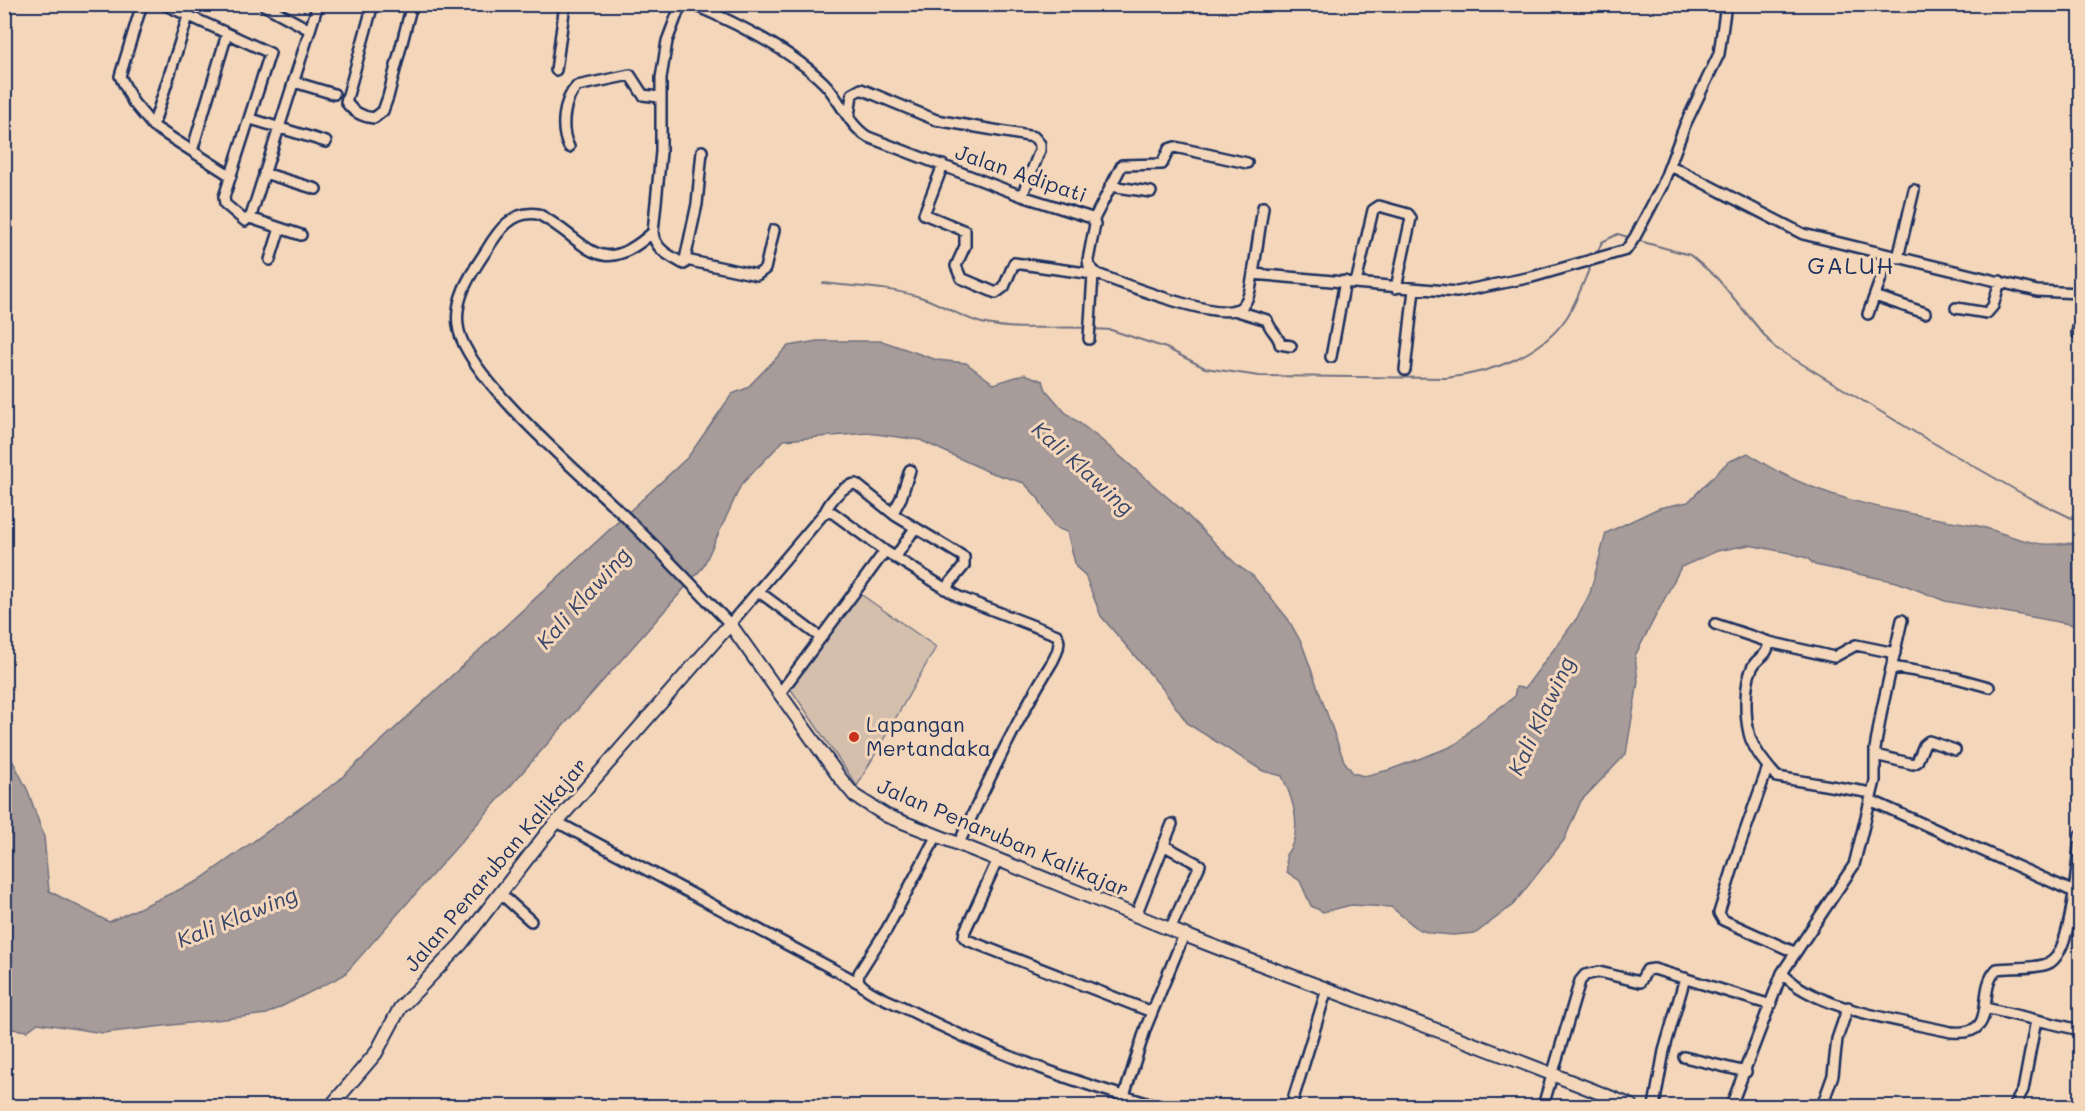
<svg xmlns="http://www.w3.org/2000/svg" width="2085" height="1111" viewBox="0 0 2085 1111" font-family="Mali,sans-serif">
<rect width="100%" height="100%" fill="#f4d7ba"/>
<filter id="ink" filterUnits="userSpaceOnUse"><feTurbulence type="fractalNoise" baseFrequency=".0167" numOctaves="2"/><feDisplacementMap in="SourceGraphic" scale="12" xChannelSelector="R" yChannelSelector="G"/><feConvolveMatrix kernelMatrix="1 2 1 2 8 2 1 2 1" color-interpolation-filters="sRGB"/></filter>
<g filter="url(#ink)">
<path fill="#d4bfad" stroke="#787786" stroke-width="1.5" d="M859 593 936 647 857 786 790 688Z"/>
<path fill="#a79c99" stroke="#6f7081" stroke-width="1.5" d="M817 341H882L937 360 966 363 994 384 1025 374 1043 381 1046 390 1065 412 1099 438 1181 509 1237 565 1253 576 1288 619 1302 644 1344 761 1353 773 1364 776 1389 770 1448 748 1459 742 1472 728 1514 697 1516 687 1525 688 1577 618 1590 593 1606 533 1659 508 1688 502 1728 462 1748 453C1810 498 1895 512 1969 524 1994 528 2018 542 2044 544 2056 545 2069 543 2080 543V626L1945 601 1897 582 1815 565 1807 558 1790 553 1749 545 1717 551 1681 567 1635 656 1638 682 1626 754 1581 801 1564 840 1513 905 1476 933 1453 935 1430 933 1418 929 1391 907 1351 905 1323 912 1311 906 1300 881 1287 872 1286 855C1304 833 1293 799 1282 776L1263 771 1188 724 1162 688 1101 616 1085 575 1076 567 1067 532 1054 527 1038 498 1024 483 989 472 920 440 868 433 784 440 741 485 703 567 344 975 267 1014 103 1033 38 1023 27 1031 5 1028 4 744 28 791 44 837 49 891 109 922 198 881 338 781 688 457 732 394 747 388 788 346Z"/>
<g fill="none" stroke-linecap="round" stroke-linejoin="round">
<path stroke="#6f7081" stroke-width="2" d="M1636 240 1690 255 1717 278 1774 347 1916 433 2028 497 2080 522
M1596 255 1602 242 1618 234 1631 238
M823 283C856 287 891 287 923 298 944 305 965 320 986 324 1020 331 1053 326 1087 328
M1093 329 1111 330 1166 348 1205 368 1259 376 1446 378C1490 373 1541 356 1567 317 1577 301 1584 280 1592 263"/>
<g stroke="#1b2f5e" stroke-width="14">
<path id="street" d="M142 4 120 76 133 102 153 126 231 176
M163 4 270 53 224 197 225 204 245 221 251 216 310 30
M262 4 310 30 318 4
M373 4 346 102C353 112 362 117 374 118L383 111 388 97 412 4
M681 4 667 41 661 78V152L653 232C654 249 670 256 684 264L697 204 702 151
M692 4C734 22 792 51 824 83 840 99 848 125 868 137L1022 196 1092 218 1095 224 1088 260 1089 266 1097 274C1121 283 1220 322 1240 308 1250 301 1251 284 1253 274L1457 292 1532 277 1626 250 1635 237 1662 186 1685 125 1719 54 1726 4
M556 70 565 4
M294 82 334 94
M849 116 852 94 861 89 936 120 1034 137 1040 144V150L1022 196
M251 119 326 142
M153 126 192 4
M569 147C560 130 563 100 577 86L630 75 643 95 659 97
M192 151 227 34
M943 165 924 214 965 231V246L956 266 961 278 996 293 1004 287 1014 263 1093 274
M1671 166 1803 234 2037 291 2080 293
M264 173 316 189
M1110 186 1151 192
M250 218 301 235
M1094 219 1122 165 1162 164 1169 149 1175 147 1247 163
M653 232C597 283 587 239 538 214 512 210 498 231 486 251 470 275 452 301 459 331 470 379 576 470 615 507 655 545 692 585 730 624L825 512 833 513 885 551 959 597 1057 635C1063 645 1054 660 1048 669 1014 725 987 784 959 843
M1898 258 1914 190
M270 260 280 228
M686 260 757 275 765 269 774 230
M1253 274 1263 207
M1356 283 1373 210 1379 206 1408 214 1411 218 1396 288
M1875 296 1925 313
M1956 308 1987 313 1993 306 2000 281
M1234 310 1267 320C1270 331 1279 335 1280 344L1291 346
M1868 314 1889 256
M2077 333 2080 319
M1089 339 1093 274H1097
M1331 357 1345 281
M1405 370 1414 289
M825 512C830 501 844 484 856 484L896 516 964 557V566L945 589
M893 513 901 498 910 470
M895 558 915 528
M758 591 821 638
M1715 624 1769 642 1834 657 1856 645 1895 653
M1769 642C1767 659 1757 656 1752 668 1744 685 1745 716 1749 733 1752 748 1767 766 1777 777L1872 793
M1892 667 1956 678 1989 687
M780 693 885 551
M1875 755 1913 764 1917 762 1924 745 1929 741 1955 750
M1768 767 1739 848 1719 913 1723 920 1794 952
M1870 800 2074 892
M557 822 861 984
M937 835 887 929 859 973 858 981C868 994 891 1001 905 1008 976 1045 1047 1073 1124 1096
M1163 845 1200 865 1170 929
M998 859 965 931 964 937 967 940 1152 1012
M501 894 531 921
M1136 915 1172 824
M1782 973C1815 1010 1904 1021 1951 1032 2002 1037 1974 992 1997 969 2013 967 2032 969 2047 964 2073 956 2077 861 2080 835
M1985 1008 2080 1030
M1684 1057 1746 1072
M1156 1106 1124 1096 1146 1027 1184 935
M1291 1106 1327 989
M1543 1106 1580 981 1585 975 1599 972 1640 982 1647 970 1654 969 1771 1005
M1654 1106 1664 1051 1685 978
M1731 1106 1782 973 1854 865 1875 781V749L1882 709 1902 620
M1822 1106 1833 1075 1837 1039 1848 1007
M2014 1106 2023 1090 2036 1020"/>
</g>
<g stroke="#1b2f5e" stroke-width="16">
<path id="secondary" d="M331 1106 376 1053 400 1008 461 944 547 833 730 624 840 778 855 796 887 816C986 854 1084 895 1182 934 1332 993 1484 1045 1632 1106"/>
</g>
<use href="#street" stroke="#f4d7ba" stroke-width="9"/>
<use href="#secondary" stroke="#f4d7ba" stroke-width="12"/>
</g>
</g>
<circle fill="#c8321e" stroke="#f4d7ba" stroke-width="2" cx="854" cy="737" r="6"/>
<g text-anchor="middle" stroke-width="6" stroke-linejoin="round" paint-order="stroke">
<g font-size="21" fill="#1b2f5e" stroke="#f4d7ba">
<text transform="translate(1021 174) rotate(19)" y="7">Jalan Adipati</text>
<text transform="translate(1003 838) rotate(23)" y="7">Jalan Penaruban Kalikajar</text>
<text transform="translate(496 865) rotate(-50)" y="7">Jalan Penaruban Kalikajar</text>
</g>
<g font-size="21" fill="#1b2f5e" stroke="#f4d7ba" text-anchor="start">
<text x="866" y="732">Lapangan<tspan x="866" dy="24">Mertandaka</tspan></text>
</g>
<g font-size="22" font-style="italic" fill="#37456a" stroke="#f4d7ba">
<text transform="translate(1083 468) rotate(42)" y="8">Kali Klawing</text>
<text transform="translate(583 598) rotate(-48)" y="8">Kali Klawing</text>
<text transform="translate(1541 716) rotate(-65)" y="8">Kali Klawing</text>
<text transform="translate(237 917) rotate(-22)" y="8">Kali Klawing</text>
</g>
<g font-size="24" letter-spacing="1.5" fill="#1b2f5e" stroke="#f4d7ba">
<text x="1851" y="274">GALUH</text>
</g>
</g>
<rect width="2085" height="1111" fill="none" stroke="#f4d7ba" stroke-width="24"/>
<rect x="12" y="12" width="2061" height="1087" fill="none" stroke="#1b2f5e" stroke-width="2" filter="url(#ink)"/>
</svg>
